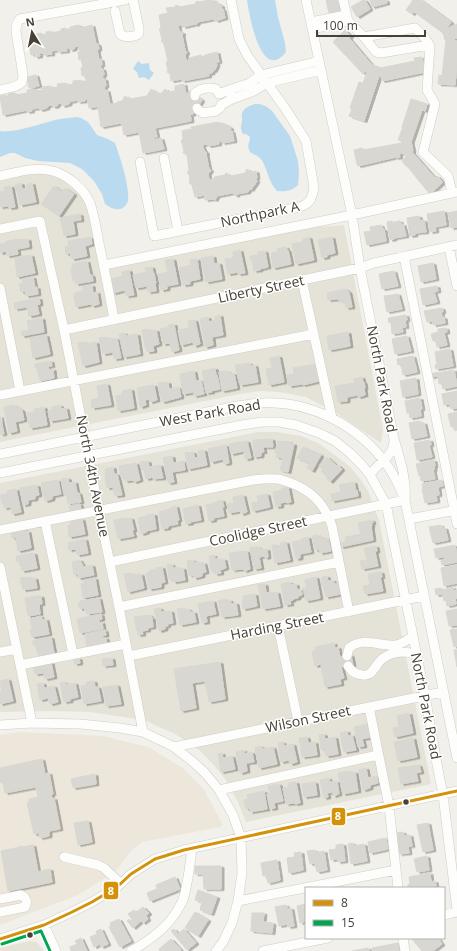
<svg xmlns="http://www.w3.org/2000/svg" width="457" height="951" viewBox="0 0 457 951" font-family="'Open Sans',sans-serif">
<defs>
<filter id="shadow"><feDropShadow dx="3" dy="1.5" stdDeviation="0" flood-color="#0004"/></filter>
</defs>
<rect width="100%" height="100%" fill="#f1f0eb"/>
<path fill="#e5e2d8" d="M52 170 89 197 107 269 292 229 344 225 383 430 381 443 336 413 306 397 279 392 261 391 240 394 0 442V172Z
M258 432H277L301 436 318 443 348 465 359 477 368 491 379 520 431 784 246 822 238 802 225 779 213 764 199 750 175 734 144 720 89 712 51 711 0 712V483Z
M30 941 37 942 44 951H0V948Z"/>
<path fill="#ece7da" d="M19 732 103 736 148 747 183 768 204 790 223 825 220 827 142 842 131 851 116 871 78 895 0 925V735Z"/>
<path fill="#badaf0" d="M247 0H275L278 17 285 43 286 52C261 84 249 14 247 0Z
M138 61 142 64 149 63 150 70 154 73 149 80 144 77 139 78 137 72 133 69Z
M255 104H260L267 107 272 111 290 136 298 161 299 172 298 185C292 191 285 192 277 191 268 182 268 169 261 159 257 154 251 155 249 150 247 146 250 141 250 137L246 134H243C240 128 241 127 242 121 243 119 241 116 242 114 243 108 249 106 255 104Z
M76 117 81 118 88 122 97 135 108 139 115 143C120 157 130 187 128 201 127 204 125 206 123 208 116 211 111 208 105 204L102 194 94 181 82 169 70 163 38 161 25 158 15 153H10L0 157V131C13 134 45 122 60 119 65 118 70 118 76 117Z"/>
<path fill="#d9d7d2" stroke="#d9d7d1" filter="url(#shadow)" d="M209 0H210V1L214 0 215 3 216 2 222 6 221 9H223L225 18 218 20 217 21 213 19 198 22 196 25 195 24 183 27V25H178L179 31 183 33 182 35 185 50 187 52 185 55 186 61 190 60 189 58 201 55V58L205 57V55L217 52 219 62H216L217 65 214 71H212V73L208 74 209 76 182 81V79L171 81 170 74 167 72 168 70 166 62H168L164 44 161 41 162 40 160 31 159 30 161 27 159 15 168 13 166 8 175 7 176 5 180 7 195 4 197 1 199 2Z
M326 0H337L340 11 329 13Z
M363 0H365L370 9 357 17 351 7Z
M370 0H386L387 3 372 7Z
M413 0H421L451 22 448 27 451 29 450 27 457 24V38H455L454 41H457V62L455 85 438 84 439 75 442 76 446 40H445L443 33 414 12 412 14 406 10Z
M79 25 80 28 92 25 96 44H98L99 49 97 50 99 60 101 59 102 65H100L101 69H103L104 75H102L103 79H105L106 86 104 87 105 91 107 90 110 104 89 108 87 98 85 99V101L78 102 77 100 69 102V104L62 106V103L57 104V106L53 107 52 105 47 106V108L40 110 39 108 31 109 32 111 27 112V110L3 115 0 96 6 95V97L8 96V94L15 93 16 95 27 93V90L34 89 35 91 43 90 42 87 51 86V88L58 87 57 84 66 83 67 85 73 84V81L81 80V82L86 81 85 75 82 76 81 68 83 67 81 59 79 60 78 52H80L79 46 74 47V49L70 50V48H66L67 51 58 52V50L51 51 52 54 44 55 43 53H39L40 56 35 57V54L31 55 28 37 34 36H36L35 34 41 33 42 35 46 34V32L51 31V33L61 31V29L66 28V30L70 29V27Z
M345 30 351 36 349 38 372 65 379 67 380 68 415 61 414 58 422 57 425 72 382 81 381 76H379L364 121 349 116 352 109 350 108 359 82 363 83 367 72 366 71 363 74 333 42Z
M36 75 39 86 29 88 27 77Z
M184 84 186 95 189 91 202 100 192 115 190 113 191 121 155 128 157 137 154 138V140L161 138 164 149 143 153 139 132 124 135 117 102 122 101 125 96 130 99 147 96 151 89 159 94 162 93 165 89 169 92 175 91V86Z
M411 99 427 104 425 111 422 110 411 142 413 151 412 152 435 178 437 176 443 182 430 194 424 187 408 167H407L402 161 406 157 403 153 399 154 400 157 396 158V157L358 166 357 164 354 150 362 148 363 150 402 143 403 141 398 140 403 127H402Z
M117 103 121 123 101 127 98 107Z
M218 122 219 123H223V125L225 124 231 128 229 132 232 131 234 141 222 143V141L218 142 219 144 208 146 207 144 202 145 204 150 207 153 206 154 209 169 211 170 208 174 209 180 214 179V177L225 175 226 173 231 176 245 173 247 169 251 172 256 171 257 178H255L257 181 253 187H252V189L248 190V192L237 194 236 196 232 193 217 196 215 200 213 199 205 200V195L195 197 192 185 189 183 190 182 189 174 187 173 189 170 187 155 183 153 184 151 182 143 181 142 183 138 182 131 190 129 191 131H192L191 127Z
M21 183 22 189 27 188 26 185 32 183 36 202 20 205 17 191H16L15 185Z
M11 186 15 207 9 208 8 206 0 207V192L5 191 4 187Z
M54 186 62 192 65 188 74 194 59 216 41 204Z
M444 211 446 225 435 227 436 231 430 232 427 214Z
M457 211V227L451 228 448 213Z
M80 214 81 220 73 221 75 234 64 236 60 218Z
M419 216 420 221 424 220 426 232 415 233V235L410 236 407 218Z
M392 221 393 223 398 221H400L401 225 403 224 406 236 394 238V239L390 240 387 222Z
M381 225 382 229H384L386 241 367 245 364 232 371 231 370 227Z
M91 237 92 244 85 246 87 256 72 259 70 253 66 254 65 247 69 246 68 241Z
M309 237 314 260 296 264 292 244 303 242V239Z
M332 237 335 253 327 255V257L322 258 318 240Z
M19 239 20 240 28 239 29 247 17 249 18 254 7 256 6 251 0 253V244L6 243V241Z
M286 247 287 250H288L291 264 273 268 271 253 277 252V249Z
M240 250 245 273 238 274V272L228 274 225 259 232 258 234 256 233 252Z
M265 251 268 267 260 269V270L254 271 252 260 251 261 250 256 258 255V252Z
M31 255 35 273 17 277 15 258Z
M213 256 214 264 219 263 222 279 206 282 201 258Z
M173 259 178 284 167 286V289L161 290 158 274 168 272 165 260Z
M197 259 200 279 190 281V284L183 285 179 268 191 265 190 260Z
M87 261 90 275H92L93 281 76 284 75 281H73L71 269H73L72 264Z
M433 263 436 279 421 282 418 266Z
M152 267 153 273H154L156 283H155L156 291 148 292 147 286 136 288 133 275 146 272 145 268Z
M129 270 134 295 126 296 125 290 113 293 110 279 123 276 122 272Z
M394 271 398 286 382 289 379 274Z
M33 277 35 288 37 287 38 294 26 296 25 291 21 292 19 284 23 283 22 279Z
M92 285 93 293 97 292 99 304 92 306 91 304 76 307 74 296H75V293L83 291 82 287Z
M437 286 438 291 434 292 437 302 423 305 420 289Z
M345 289 349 292 352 307 346 308 345 303 337 299 328 300 327 293Z
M398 294 402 309 387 312 384 296Z
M39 298 40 304 37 305 39 314 29 316 27 307 15 309 14 303Z
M442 308 443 312H441L442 318 444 317 445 323 433 325V321L427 322 424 311Z
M220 315 223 335 212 337 213 345 205 347 200 319 208 317 209 322 215 320V317Z
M406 315 407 320H405L406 327H402L403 332 392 334 391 322 389 323 388 318Z
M42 318 44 332 22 336 21 331 29 330 27 321Z
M195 320 200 344 194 346 193 342 181 345 178 330 189 328 188 321Z
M174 324 179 350 172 352 170 343 163 344 160 329 169 327 168 325Z
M446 328 447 332 444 333 447 345 437 347 436 341H433L431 334 438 332V329Z
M148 329V331L156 330 159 344 153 346 154 351 147 352 146 347H145L142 330Z
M348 332 350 346 329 350 327 336Z
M125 333V336L137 334 140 354 124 357 119 334Z
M46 335 50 354 33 358 30 338Z
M407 336 411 351 395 354 392 339Z
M105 337V339L112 338V339L117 338 121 358 114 359 113 352 103 354 99 338Z
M85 342V344L96 342 99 362 83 366 78 343Z
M450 349 453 366 436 369 435 365H437L435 352Z
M279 356 284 382 269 385 266 369 272 368 270 358Z
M413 356 417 372 403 375 401 364 398 365 397 359Z
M51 361 52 366H48L49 370 53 369 54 378 40 381 37 368H35V364Z
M250 363V366L255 365 258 382 240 385 235 365Z
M316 364 319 381 303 385 302 384 289 386 287 375 294 374 293 368Z
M215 368 216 375H217L220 389 211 391 212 392 206 393 202 371Z
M454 370 457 386 443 389 442 384H439L438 376 431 377V374L438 372V373Z
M194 371 196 381 201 380 204 394 194 396V392L183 394 180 374Z
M227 371V372H229V374L234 373 237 388 222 391 219 372Z
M362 377 363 382H364L365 388H364L365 395 358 397V395L347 397V401L338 402 335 386 355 383 354 379Z
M416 378 418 394 403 397 400 381Z
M163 382V383L168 382 169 389 179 387 181 397 162 402 158 383Z
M107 384 111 405 92 408 91 400 99 398 97 386Z
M154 385 157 400 150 402 149 399 145 400 146 405 140 407 137 388Z
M131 389 134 408 118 411 116 396 122 395V391Z
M457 391V408L451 409 450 404 444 405 442 394Z
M420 398 422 409H420L421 416 410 418 409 413H407L405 401Z
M13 405 22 410 24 420 15 422 17 431 9 433 4 407Z
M60 405 61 409 66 408 68 418 50 421 48 411 52 410V407Z
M44 407 47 425 30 428 27 413 35 412 34 409Z
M457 412V430L455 431 454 426 451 427 448 414Z
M0 416 4 434H0Z
M420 421V423H424L427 436 412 439 409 423Z
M272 439 273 447H263L264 452H261V456L254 457 253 440Z
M430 440 431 445H429L432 457 417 460 414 443Z
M247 441 251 458 245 459 244 451 231 454 229 444Z
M278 441 285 442V441L290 442 289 443 294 444 288 472 280 470 283 458 276 457 277 453H275Z
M226 445 229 463 224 464 223 459 211 462 208 449Z
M303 447 321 455 312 471 307 468 309 463 297 458Z
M204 450 207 465 188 469 185 453 193 452 195 458 199 457 198 451Z
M172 456 173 463 184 461 185 470 172 472 174 482 168 483 163 458Z
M327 457 337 466 338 465 342 469 330 482 326 478 327 477 321 471 323 469 319 466Z
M434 460 435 466H434V470H433L435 479 421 481 420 475 419 476 416 464Z
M148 461 149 467 160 465 163 478 153 479V477L146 479 144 470H142L140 462Z
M136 463 140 480 134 482 133 480 125 481 124 476 121 477 119 466Z
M113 467 114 474H117L122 495 115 496 113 487 107 488 105 476H106L105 469Z
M68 478 69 483 75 482 77 493H79L81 502 68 504 67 495H64L61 479Z
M58 480 61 494 52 496V499L45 501 41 483Z
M442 480 443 486 438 487 439 495H436L437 501 425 503 422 489H423L422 484Z
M354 482 356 491 357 490 358 496 332 501 331 494 341 492 339 485Z
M37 485 39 495 35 496V499L28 500V504L23 505 20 488Z
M288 487 291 502 287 503 286 502 280 503 281 506 276 507 273 492 282 490 281 489Z
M16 489 21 512 12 514 11 507 4 508V504H2L0 495 7 494V491Z
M267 494 270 507 253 511 252 503 258 502 257 496Z
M243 495 247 512 241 514 240 511 229 513 227 504 234 503 233 497Z
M222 500 224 507H222L224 516 213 518 214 520 209 521 206 505 215 503V502Z
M80 504 81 509 70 512 69 506Z
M198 505 201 520 190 522 191 523 186 524 183 509Z
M176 506 179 520 177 521 178 524 168 526V528L162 529 159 512 170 509V508Z
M154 514 156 529 146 531 147 532 141 534 138 518 147 516V515Z
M126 518V519L131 518 134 530 132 531 134 536 118 539 114 520Z
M82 519 85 534 69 537 68 525H71L70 521Z
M372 520 373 523H371L372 526H371L373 540 341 547 340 543 346 542 345 537 361 534 358 523Z
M441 525V528H445L448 540 433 543 429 527Z
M25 529V532L28 531 31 548 18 551 16 537 12 538 11 532Z
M318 535V537H322L323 539 328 538 331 551 320 553 319 549 315 550 312 536Z
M308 537 311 552 300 554V558L296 559 292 542 302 540 301 539Z
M85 539 88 553 77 555 76 549 69 550 68 543Z
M286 542 290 560 275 563 272 545H276L277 547H281L280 543Z
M455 545 457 556V562L442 565 441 561 445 560 444 557 436 558 434 549Z
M376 546 377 551 375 552 378 566 362 569 360 561 367 560 364 548Z
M258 547 262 550 267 549 268 557 265 558V556L259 557 261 568 254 569 250 548Z
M247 551 250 569 244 571V569L232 570 229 553Z
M34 553 37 568 22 571 21 566H20L19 561 17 562 16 556Z
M214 555 215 559 218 558 219 560 224 559 226 568 220 570 221 573 215 574 214 571H211L209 556Z
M80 560 81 563H82L83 567 92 565 94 575 78 578V574L74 575 72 562Z
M193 560 194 563 199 562 200 563H204L206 572 202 573V576L194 578 193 575H189L187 561Z
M172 564 173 568 177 567V569L183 568 185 580 173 582V579H169L167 565Z
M457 565V583L444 586 441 568Z
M162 567 165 582 161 583V587L149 589 146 573 150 572V570L156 569V568Z
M381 572 382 577H380L383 591 365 594 363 586 370 585 368 574Z
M130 573V575L136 574V575L141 574 144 588 128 592 124 574Z
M327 576 328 581 333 580 334 584 339 583 341 594 326 597 323 585H322L321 579H322V577Z
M25 577V578L29 577V579L35 578 37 588 23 590 20 578Z
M316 577 320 598 306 601 303 588H307L305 580Z
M95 578 98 595 83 598 81 584 84 583 83 581Z
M290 582 291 585 296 584 297 590 301 589 302 595 298 596V598L293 599V600L290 601 291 604 285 605 281 584Z
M265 584 266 593 272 592 273 593 277 592 280 606 263 609 258 585Z
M453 587V591L457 590V598H455L456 604 447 606 446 600 444 601 442 590Z
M441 588 443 594 436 595 435 589Z
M255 594 257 606 243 609 242 602 244 601 243 596Z
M37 596H41L42 604H39L40 614 28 616 25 598Z
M99 598 102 612 87 614 86 611H85L84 608 80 609 78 603 81 602 80 601Z
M226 599V601L230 600 231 604 236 603 238 615 222 617 218 601Z
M213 601 216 614 206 616 207 622 202 623 198 604Z
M160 608 161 612 171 611 173 623 167 624 168 626H165V629L159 631 154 609Z
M182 608 183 610 189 609 190 612H194L196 622 180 625 177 609Z
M457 609V625L449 626 446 611Z
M101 614 102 619 99 620V623L102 622 103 629 80 633 77 619Z
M150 615V618L152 617 153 627 147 628 148 630 142 631 143 634 138 635 134 617Z
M41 616 42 620 46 619 49 634 32 637 30 630H32L30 619Z
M457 629V646L454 647 450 630Z
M105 630 106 635 102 636 103 638H106L107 644 87 648 85 634Z
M51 637 54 653 39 656V652L37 653 36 646H34L32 641Z
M334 643 335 648 338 647 340 657 351 655 353 665 341 667 344 678 340 679 341 684 325 687 321 664 315 666 312 651 316 650 315 647Z
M454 650H457V667Z
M79 658 80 663 75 664 73 659Z
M112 658 113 665 103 666 102 659Z
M51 662 54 677 45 679 42 664Z
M220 662 225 699 209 702 205 681 192 683 196 708 181 711 174 669Z
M41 663 43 673 35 674 33 665Z
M8 679 13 701 0 704V692H2L0 681Z
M94 681 95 687H98L101 701 84 704 81 686 86 685V682Z
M65 682V685L75 683 78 697 70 699V701L64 702 60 683Z
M43 683 44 688 54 686 58 702 50 704 48 698 40 700 37 684Z
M117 685 121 704 106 706 103 687Z
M409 713 413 733 395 737 393 728 399 727 397 716Z
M368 724 371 737 362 739 364 746 358 747 354 727Z
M347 731 348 736 352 735 356 750 344 752 340 733Z
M324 734 325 739 335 737 338 754 326 756 325 749H321L319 735Z
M307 737 308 743 315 742 317 755 302 757 299 738Z
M413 738 417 757 398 761 394 742Z
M283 742 284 746 293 744 297 762 290 764 289 760 281 762 278 743Z
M261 746 262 749 273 747 277 764 259 768 255 748Z
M244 750V754L252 752 254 762 246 763 247 771 240 773 236 752Z
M222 753 223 758 232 756 235 769 221 772 218 754Z
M42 759 45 774 49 773 53 794H51L52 799 54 798 60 829 49 831V836L40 838 39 833 34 834 27 803H29V799L38 797 36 787 5 793 3 782 0 783V773H1L0 768Z
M419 765 421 772 416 773 418 781 401 784 398 768Z
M366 768 368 778 377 776 378 783 370 785V788L363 790 359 770Z
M348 771V773L355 772 358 791 343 794 338 773Z
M95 774 96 784 73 788 71 779Z
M329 778V782L337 781 339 794 333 796V792L327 793 328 797 324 798 320 780Z
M296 782 300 803 295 804V803L286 804 283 788 289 787V783Z
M315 782 317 795 304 797 302 784Z
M279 784 283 801 274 803 275 808 270 809 267 794 270 793 268 786Z
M264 791 267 809 250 812V808L246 809 244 800 248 799 247 795Z
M88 821 92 842 78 845 74 823Z
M428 823 433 850 423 852 417 825Z
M403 832 404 836 410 835 412 846H408L409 853 399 854 396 833Z
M386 838 388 849 370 853 368 842Z
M353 843V846L364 844 367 861 351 864 348 844Z
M343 844 345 861 338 862 337 859 331 860 329 850 336 849V845Z
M33 845 38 872 50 869 52 882 8 891 1 851 20 847V846H22V847Z
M315 850V853L324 851 327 870 317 872 315 863 310 864 307 851Z
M301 852 303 870 289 873 287 858 295 857 294 853Z
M427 856 429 870 417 872 414 859Z
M277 860 280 880 268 883 266 875 263 876 261 863Z
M195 866H221V889H204L203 874H195Z
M430 873 431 882 435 881 436 886 428 888H408V885L410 884 409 877Z
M175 877 180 889 150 901 147 893 157 889 156 885Z
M198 890 217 897 211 914 200 910 202 902 195 900Z
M306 904V921L300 923 297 906Z
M286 905 287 909 291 908 294 926 288 927 287 924 279 926 275 907Z
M143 907 149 913 146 916 148 919 143 923 141 921 133 928 127 921 129 919 130 921 132 919 128 914 134 910 136 912Z
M195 912 208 920 198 936 185 928Z
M252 913H264L263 922 273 923 272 933 251 931Z
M119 919 131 941 120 947 109 927 111 926 110 923Z
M101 929 108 944 101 947 100 944 94 947 90 937 97 934 96 931Z
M174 929 178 934 184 929 196 943 187 950 171 931Z
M81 938 87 951H71L70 947 77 944 75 941Z
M414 938H438L442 944 433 951H429L428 950 427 951H422L412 939Z
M171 939 181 950 180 951H160L159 949Z
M398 943 399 951H373L372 948Z
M368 948 369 951H352Z"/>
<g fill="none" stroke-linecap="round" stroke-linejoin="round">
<g stroke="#cfcdc8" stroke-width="10">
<path id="minor" d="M306 0 352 215 360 268 394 439C400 459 407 480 405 500L457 758
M343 0 348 21 364 37 376 52 381 53 429 45
M115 11 120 34C124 38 132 37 137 35L139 33V28L133 0
M311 22 346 15
M312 29 348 21
M364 37 415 28 424 37 430 46 427 90 435 104 423 152 448 176 452 193
M319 61 261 75 250 83 229 90 232 99 254 91 267 83 321 70
M0 90C7 88 17 88 22 82L23 75 16 32C16 27 16 23 20 19L125 0
M195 96V93C201 88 209 87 216 89L219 94 229 90
M197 108 198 110 203 113 216 111 220 108 221 105 232 99
M164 158 178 231
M140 162 154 236 300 207C311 203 312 198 314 187L306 141 285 108 267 83 247 55 239 39 231 0
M0 176C15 173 32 167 48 170 64 172 84 188 90 203 95 217 97 233 100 248 105 272 110 296 114 320
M0 229 40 221 64 330 99 511 119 607 143 732
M449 247 457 286
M404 256 457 524
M104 265 352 215 457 192
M302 280 332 418
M0 288 20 391
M64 330 360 268 374 263 457 245
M0 395 314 334
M0 454 237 406C246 405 254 403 262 403 310 400 359 426 387 465 394 474 399 486 404 497
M0 473 242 425 262 422H279L296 425 319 433 335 441 350 453 362 465 370 475 386 504 425 695 437 764 443 795 457 910
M370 475C376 465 387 460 392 450 393 447 394 444 394 441
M409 519 457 510
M45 521 73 654
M0 530 253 480C261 479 270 478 278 479 284 480 290 483 296 485 315 494 325 506 332 526L349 612
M110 562 405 500
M0 567 32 723
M119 607 339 562
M278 626 298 721
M0 652 17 649
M129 656 424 596
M347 656 349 648C363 636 380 647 396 645 402 644 407 640 413 636
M20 665 126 644
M348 666C351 670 353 673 358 674 373 679 373 667 382 659 385 657 388 655 391 654 399 651 408 652 416 654
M369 707 389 806 398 888
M0 725 32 723 80 724 120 728 143 732 174 747 192 761 205 773 219 790 233 815 241 838 242 873 238 901 232 923 223 942 216 951
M174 747 443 692
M219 790 378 755
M64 857 98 865 104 868 120 883
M0 899 21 895C26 897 28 902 25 907L0 912
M238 901 396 870
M444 915 457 912
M44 925 56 951
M403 938 405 951
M0 939 44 925 70 913 92 902 117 887 131 874 155 859 184 850 457 791
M131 951C149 941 166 929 177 911 179 907 181 904 183 900 188 883 190 866 192 848
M263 951 328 938"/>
</g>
<use href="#minor" stroke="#fdfdfc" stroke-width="9"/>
<g stroke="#fff" stroke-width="6">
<path id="bus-1" d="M0 939 44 925 70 913 92 902 117 887 131 874 155 859 184 850 457 791"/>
</g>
<g stroke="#fff" stroke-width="6">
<path id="bus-2" d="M2 944 41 931 50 951"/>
</g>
<use href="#bus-1" stroke="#d4920b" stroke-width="3"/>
<use href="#bus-2" stroke="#00a651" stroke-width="3"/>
</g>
<g fill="#484136" stroke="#fff" stroke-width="1.5">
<circle cx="406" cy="802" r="3.5"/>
<circle cx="30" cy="935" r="3.5"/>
</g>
<g text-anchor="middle" stroke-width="3" stroke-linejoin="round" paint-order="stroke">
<g font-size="14" fill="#484136" stroke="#fff">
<text transform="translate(260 214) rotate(-12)" y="5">Northpark A</text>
<text transform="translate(261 289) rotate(-12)" y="5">Liberty Street</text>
<text transform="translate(382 379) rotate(79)" y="5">North Park Road</text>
<text transform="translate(210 413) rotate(-10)" y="5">West Park Road</text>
<text transform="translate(93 476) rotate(79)" y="5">North 34th Avenue</text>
<text transform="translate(258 531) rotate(-12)" y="5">Coolidge Street</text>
<text transform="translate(277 626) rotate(-11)" y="5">Harding Street</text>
<text transform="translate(426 706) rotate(79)" y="5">North Park Road</text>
<text transform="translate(308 719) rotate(-12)" y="5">Wilson Street</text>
</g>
</g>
<g stroke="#fff" stroke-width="1.5">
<rect x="331" y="807" width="15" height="19" rx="4" fill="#d4920b"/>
<rect x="103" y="881" width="16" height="19" rx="4" fill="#d4920b"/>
</g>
<g font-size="11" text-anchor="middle" font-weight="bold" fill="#fff">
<text x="338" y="820">8</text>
<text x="111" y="895">8</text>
</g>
<rect x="305" y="887" width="140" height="52" fill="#ffffff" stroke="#b6b3af"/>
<rect x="313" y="900" width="20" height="6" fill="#d4920b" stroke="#b6b3af"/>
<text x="341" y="907" font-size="12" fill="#484136">8</text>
<rect x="313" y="920" width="20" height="6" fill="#00a651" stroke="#b6b3af"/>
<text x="341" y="927" font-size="12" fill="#484136">15</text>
<g transform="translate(32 32) rotate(350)" stroke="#ffffff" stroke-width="3" paint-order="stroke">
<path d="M0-3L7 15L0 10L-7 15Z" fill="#484136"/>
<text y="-6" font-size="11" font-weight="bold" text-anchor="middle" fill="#484136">N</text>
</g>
<path d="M317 30v6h108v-6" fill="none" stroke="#484136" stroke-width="2"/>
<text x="323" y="30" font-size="12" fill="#484136" stroke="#ffffff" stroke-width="3" paint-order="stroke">100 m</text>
</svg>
